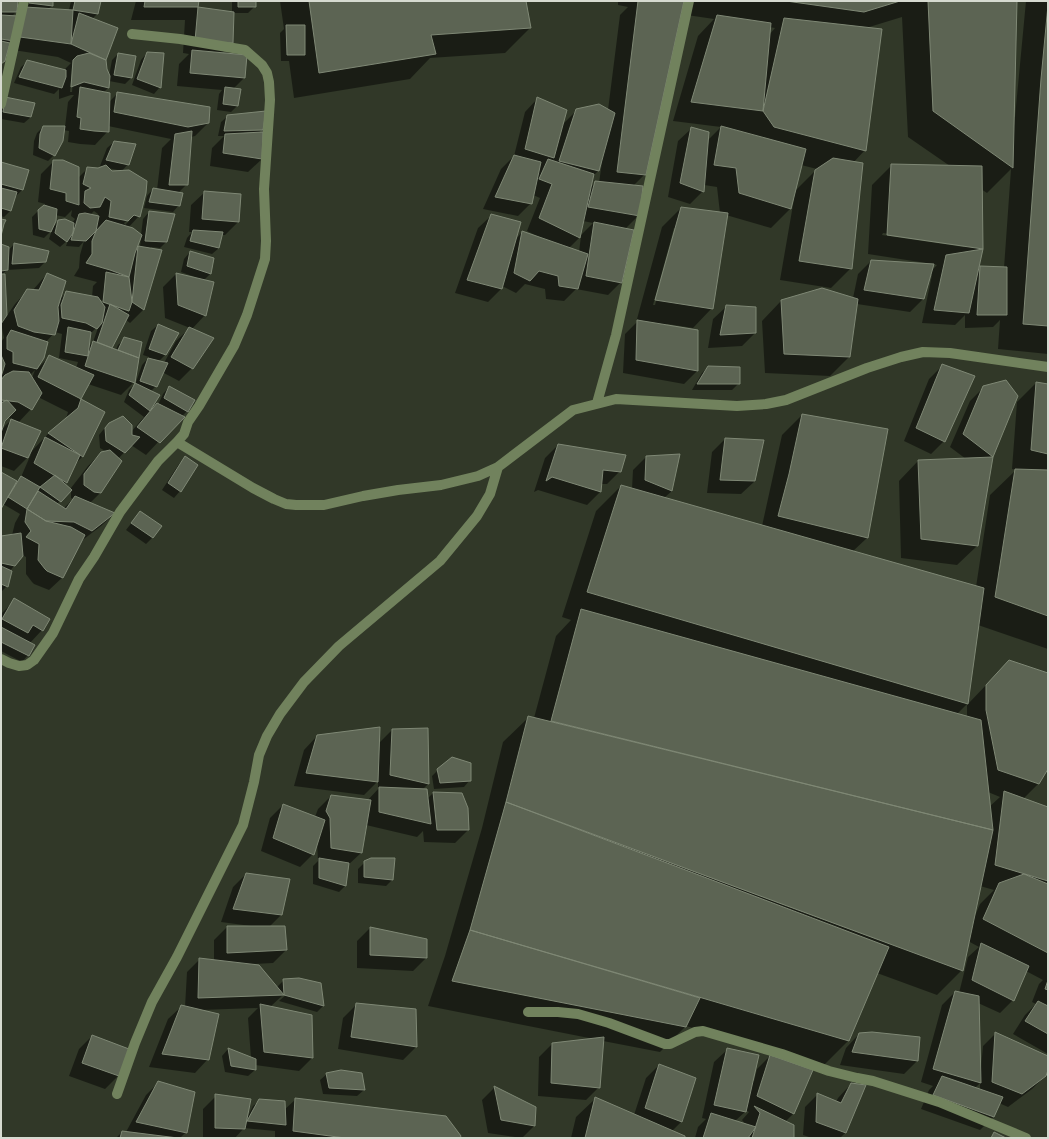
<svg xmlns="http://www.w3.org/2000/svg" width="1049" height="1139" viewBox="0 0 1049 1139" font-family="'PT Sans',sans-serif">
<rect width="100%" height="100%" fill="#313828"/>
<path fill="#0007" fill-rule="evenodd" d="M1 1H17L16 12 11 17H16L24 1H52V6L48 9 69 10 71 1H100L97 14 92 19 116 29 104 60 109 76 112 60 118 54 131 78 125 84 109 81 108 88 103 93 109 102 118 93 208 123 195 136 191 137 187 184 178 193 179 205 173 212 144 208 147 196 153 189 157 190 162 148 171 139 108 126V131L95 145 80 144 68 142 69 131 63 130 54 155 48 161 33 155 34 141 37 133 43 127H65L68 102 74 95H71L59 99V89L54 94 14 83 21 67 28 61 64 70 71 63 58 57 7 49 5 61 1 64ZM72 67H74L72 92H70Z
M136 1H198L197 8 232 13V1H255V6L248 13H233L232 43 221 54 246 56 244 78 233 89 237 106 231 112 217 110 219 94 222 90 177 86 179 64 189 54 183 53 185 20H131Z
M280 1H525L530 28 505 53 430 58 410 79 294 98 289 61H281L280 33 284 29Z
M618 1H1016L1013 117H1015L1026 1H1048V354L998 349 1000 320 993 327 965 328V315L955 325 922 323 932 275 930 274 923 299 910 312 857 304 849 357 830 376 765 373 762 321 781 301 853 298 858 274 871 261 926 264V263L868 254 872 185 892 165 950 166 908 137 902 17 866 28 865 150 853 163 851 268 831 288 780 280 794 199H793L790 209 771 228 726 215 712 308 693 328 667 324V326L697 331V371L684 384 623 373 625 334 639 320 637 319 662 227 681 208 720 213 717 187 704 185 703 191 690 204 668 197 678 141 692 128 707 141 721 127 673 121 698 36 714 19 680 14 645 174 633 186 639 215 625 229 621 282 608 295 576 289 564 301 546 299 545 289 525 284 516 293 502 286 501 289 488 302 455 293 478 228 492 215 516 239 522 232 537 237V236L527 231 540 198 533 195 531 203 518 216 483 209 501 169 514 156 525 112 538 98 562 125 577 110H608L620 15 628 7 618 5ZM769 27 775 28 769 35ZM601 161 602 162 599 183 596 182 590 188 593 176 598 171ZM801 165 817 169 794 192ZM1011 169 1004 268 978 267 982 249 981 189 987 193ZM583 221 593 223 579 237ZM674 228H676L655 305H653ZM883 233 964 245V247L882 235ZM581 236 579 252 569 248ZM933 264 937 265 931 271Z
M147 53 160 87 154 94 132 85 141 60Z
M1 103 31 117 24 123 1 119Z
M228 116 262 129 258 134 262 159 248 172 210 166 212 148 224 136H218L221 122Z
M114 142 128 164 122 171 108 168 139 216 128 228 141 235 143 219 149 212 166 242 160 248 151 247 150 249 160 251 143 310 130 323 126 320 111 348 116 350 118 345 125 339 138 357 134 382 121 395 88 384 79 399 103 412 82 457 75 464 67 482 64 484 70 490 57 504 64 508 73 499 71 498V488L88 466 102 452H107L100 448 99 435 103 430 110 424 131 432 144 417 124 402 129 390 133 386 134 388 142 365 149 357 143 355 151 331 158 325 177 333 165 355 159 361 164 363 176 341 190 328 165 318 163 287 176 274 194 278 195 277 181 272 184 259 190 252 210 274 204 280 205 315 192 329V368L179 381 162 372 156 386 151 391 150 411 157 404 158 405 163 394 169 387 193 400 187 411 146 455 131 445 118 459 101 492 90 503 114 514 101 526 80 542 63 577 49 590 34 584 32 582 26 574V557L22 555 10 571 7 586 1 592V537L12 535 15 523 20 514 3 504 1 508V473L16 482 21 477 31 454 14 471 1 466V430L12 419 8 417 4 421 1 430V381L5 377 1 376V342L4 338 1 323V245L8 251 14 244 45 262 39 268 7 270 1 275H5L6 317 15 304 28 290 32 291 47 274 59 300 67 292 92 297 93 286 97 282 74 276 79 268 80 255 84 241 79 247 66 246 68 240 60 247 49 239 52 230 44 238 33 235 32 217 45 204 38 202 41 174 54 161 78 178 88 168 99 169 103 167 100 166 107 148ZM72 210 71 216 75 219 72 223 59 221 51 229 55 215 65 217ZM94 211 98 214V217L90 215ZM130 218V220L125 225 124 223ZM141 237 140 247H136ZM98 299 118 306V308L98 301ZM123 308 129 310V312L121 309ZM99 325 93 342 88 347 89 335ZM55 332 62 334 59 358 78 362 76 368 49 357 38 368 46 342ZM35 370 32 378 30 375ZM38 397 68 412 66 419 48 434 29 454 18 423 31 409Z
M1 163 22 190 15 197 10 211 4 217 1 216Z
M205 192 238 222 225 235H222L219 248 212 254 184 247 187 238 192 232H189L191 205Z
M727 306 755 307V333L742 346 708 348 713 319Z
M942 366 944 441 931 454 904 441 929 379Z
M708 367 739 383 732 390H692L702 373Z
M1036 383 1048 385V649L978 625 967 705V704L957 714 967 717V705L1009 661 1048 674V768L1038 784 1023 799 1048 807V1054L1013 1034 1025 1015 1036 1004 1032 1002 1039 984 1043 980 1026 971 1013 1000 1000 1013 978 1003 980 1067H981L983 1046 996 1033 1048 1057V1067L1045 1076 1032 1089 1008 1107 999 1103 993 1117 980 1130 921 1109 929 1090 933 1086 921 1082 942 1005 955 992 959 993 968 957 979 947 968 941 962 970 937 995 877 973 848 1041 823 1066 686 1026 660 1052 603 1041 599 1087 586 1100 538 1096 539 1057 552 1044 594 1039 428 1006 445 956 482 828 503 742 529 717 534 718 556 636 571 620 562 617 596 511 621 486 632 489 633 470 646 457 672 491 664 498 762 526 782 435 802 415 887 430 867 538 852 552 976 587 990 495 1016 470 1012 469 1017 402ZM988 792 1000 797 989 807ZM980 886 994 890 980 904 975 916ZM980 1083V1090L975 1088Z
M984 387 1017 396 990 458 977 546 957 565 901 558 899 481 918 461 966 459 950 447 970 401Z
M725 439 755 481 741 494 707 493 712 452Z
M558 445 620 471 607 484H601L600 492 587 505 538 490 534 492 545 458Z
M185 458 180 491 174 498 162 490 179 464Z
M140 512 160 526 152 538 146 544 126 530Z
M15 600 42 630 30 643 28 655 22 662 1 651V614Z
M427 729 428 784 422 790 427 799 433 793 467 808 468 830 455 843 424 842 423 831 417 837 366 825 361 853 347 866 345 886 339 892 313 884V866L318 861 317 842 313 854 300 867 261 851 270 818 283 805 315 817 318 809 331 796 367 801 379 788H378V781L364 795 294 786 304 750 317 736 378 744 392 730Z
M438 770 470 780 464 787 434 789 432 776Z
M365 862 392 880 386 886 358 883V869Z
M246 874 281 915 269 927 286 950 273 963 252 964V965L277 987 284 980 320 984 323 1006 317 1012 279 1001 287 994H284L270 1007 312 1058 299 1071 255 1065V1070L248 1076 225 1072 222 1056 228 1049 251 1058 248 1018 258 1008 201 1010 208 1059 195 1073 149 1067 168 1019 182 1006 185 1007 187 972 200 959 214 960V940L227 927H251V926L221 922 233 887Z
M370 928 426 958 413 971 357 968V941Z
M357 1004 415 1010 416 1047 403 1060 338 1049 343 1018Z
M859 1034 917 1061 904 1074 840 1065 846 1048Z
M92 1036 118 1076 105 1089 69 1076 79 1049Z
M728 1049 754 1081 757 1069 770 1056 812 1071 793 1114 785 1122 793 1138H695L698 1127 706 1119 702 1118 714 1062ZM745 1110 749 1112 742 1120 746 1125 735 1121 745 1112Z
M659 1065 695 1079 681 1122 672 1131 684 1138H571L576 1117 596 1098 634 1115 646 1078Z
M327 1074H361L364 1090 357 1096 323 1094 320 1080Z
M159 1082 186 1132 180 1138H116L122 1132H126L146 1095Z
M851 1084 846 1132 840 1138H812L803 1135 805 1107 818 1094 836 1102 838 1098Z
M495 1087 535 1107 534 1126 522 1138 488 1133 482 1100Z
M216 1096 247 1118 253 1106 260 1100 284 1110 296 1099 459 1138H275V1131L244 1128 235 1138H203V1109Z"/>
<path fill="#5c6453" stroke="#7f8875" d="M1 1H18L17 12H1Z
M29 1H53V6L29 3Z
M75 1H101L98 14 73 10Z
M145 1H199L198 7H144Z
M238 1H256V7H238Z
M309 1H526L531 28 431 35 436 54 319 73Z
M638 1H684L646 175 617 172Z
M786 1H900L864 12Z
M928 1H1017L1013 168 933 111Z
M1048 5V326L1023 324 1041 79Z
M25 7 73 10 71 44 20 37Z
M198 7 234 12 233 43 195 41Z
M79 13 118 28 106 60 71 44Z
M1 15 18 16 14 41 1 39Z
M717 15 771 23 763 111 691 102Z
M784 18 882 29 866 151 774 127 763 111Z
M286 25H305V55H287Z
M1 41 10 43 5 61 1 64Z
M192 50 247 55 245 78 190 73Z
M147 52 164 53 161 88 137 79Z
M89 53 106 60 107 69 110 76 109 88 84 82 71 87 73 60 77 56Z
M118 53 136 56 132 78 114 75Z
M27 60 66 70V77L62 88 19 77Z
M80 87 110 93 109 132 94 131 80 129 81 118 77 117Z
M225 87 241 89 238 106 223 104Z
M117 92 210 107 209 123 188 127 114 112Z
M5 97 35 103 31 117 3 112Z
M537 97 567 110 554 158 525 149Z
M599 104 615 113 599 171 559 161 576 109Z
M266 111 263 130 224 131 227 115Z
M43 126H65L63 141 55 156 39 148 40 134Z
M721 126 806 149 791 209 739 193 736 168 714 165Z
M691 127 709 132 704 192 680 183Z
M192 131 188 185H169L175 134Z
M263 132 262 159 223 153 225 134Z
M114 141 136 144 129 165 106 160Z
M514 155 541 162 532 204 495 197Z
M833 158 863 163 852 269 799 261 815 170Z
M548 159 594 174 580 238 539 218 552 184 539 179Z
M53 160H63L79 167V205L66 201V193L50 189Z
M1 162 29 170 23 190 1 184Z
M891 164 982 166 983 249 887 235Z
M106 165 112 171 129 170 147 181 146 193 140 217 134 215 128 221 109 217 111 201 105 197 100 207 90 208 84 203 85 191 91 188 83 184 87 167 98 168Z
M595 181 643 186 640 216 588 207Z
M1 188 17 192 11 211 1 208Z
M153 188 183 193 180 206 149 202Z
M204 191 241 194 239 222 202 219Z
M44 205 57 209 56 221 51 232 39 229 38 210Z
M681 207 728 213 713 309 655 300Z
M149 211 175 214 167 242 145 241Z
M85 213 99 216 96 231 86 241 71 240 79 214Z
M491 214 521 222 502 289 467 280Z
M1 219 6 220 4 224 1 236Z
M65 219 74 223 73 233 67 242 55 233 58 220Z
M106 220 133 228 142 235 135 253 129 277 110 270 86 263 92 254V241L96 231Z
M594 222 634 230 622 283 586 276Z
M193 230 223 232 219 248 190 241Z
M522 231 588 254 578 289 559 286 558 276 539 271 530 281 514 273Z
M14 243 49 251 46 262 12 264Z
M1 244 9 247 8 270 1 271Z
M138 246 162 250 144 310 132 302Z
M983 249 969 313 934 310 946 255Z
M190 251 214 258 211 274 187 266Z
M871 260 934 264 924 299 864 290Z
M980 266 1007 267V315H977Z
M106 272 129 277 132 302 129 311 103 302Z
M47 273 66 281 58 307 59 321 55 335 34 332 18 326 14 310 27 289 39 290Z
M176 273 214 282 206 316 178 305Z
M1 274H5L7 315 1 324Z
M822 288 858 299 850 357 784 354 781 300Z
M66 291 98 297 105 307 102 323 97 329 86 323 62 318 61 305Z
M110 304 129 315 112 348 97 342Z
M726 305 756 307V333L720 335Z
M637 320 698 330V371L636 360Z
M158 324 179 333 166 355 149 349Z
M68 327 91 332 88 356 65 352Z
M189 327 214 338 193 369 171 357Z
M11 330 48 342 44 358 37 369 13 363V352L7 349V337Z
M124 337 142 342 139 358 118 350Z
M93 341 139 358 135 383 85 366Z
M1 355 5 364 1 377Z
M49 355 94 375 81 399 38 377Z
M148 358 168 363 157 387 140 381Z
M942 364 975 376 945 442 916 428Z
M708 366 740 367V384H697Z
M13 371 29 372 42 393 32 410 18 402 1 400V380L5 375Z
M1006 380 1018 396 993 457 963 434 983 386Z
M1036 382 1048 384V454L1031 450Z
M135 383 160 395 150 411 129 395Z
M169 386 195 400 188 412 164 398Z
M81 399 105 412 83 457 48 433 78 408Z
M7 400 16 410 5 421 1 433V403Z
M157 403 185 417 160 443 137 427Z
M802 414 888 429 868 538 778 516 789 474Z
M123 416 132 425V435L140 437 125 453 106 441 105 428 109 423Z
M11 419 41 431 28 458 1 448Z
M45 437 80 455 67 483 34 463Z
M725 438 764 440 755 481 720 480Z
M558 444 626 455 621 472 603 470 601 492 552 477 546 481Z
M110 450 122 461 101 493 94 492 84 485V474L101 452Z
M680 454 672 491 645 480 646 456Z
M185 456 198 465 181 492 168 483Z
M993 457 978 546 921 539 918 460Z
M1015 469 1048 470V616L995 597Z
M1 472 17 481 1 509Z
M55 475 72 490 61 502 40 487Z
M21 476 40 487 27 509 8 497Z
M621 485 984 588 968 704 587 592Z
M38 491 66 509 75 496 115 513 92 531 74 522 46 521 27 509Z
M27 509 46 521 71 527 85 535 63 578 47 571 45 569 38 560 39 544 26 537 31 531 25 522Z
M140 511 162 526 153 538 131 523Z
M21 533 23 556 15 566 1 563V536Z
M1 566 12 571 8 587 1 584Z
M14 598 50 619 43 631 33 625 28 633 2 619Z
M581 609 981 720 993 830 551 721Z
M1 627 35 645 29 656 1 642Z
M1009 660 1048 673V769L1039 784 998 770 986 710V685Z
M528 716 993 830 963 971 506 802Z
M380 727 378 782 306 773 317 735Z
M428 728 429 784 390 775 392 729Z
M452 757 471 763V781L440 783 437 769Z
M379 787 427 789 431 824 379 812Z
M1004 791 1048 807V881L995 865Z
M433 792 462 793 468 808 469 830H437Z
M331 795 371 800 362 853 331 848 330 818 326 811Z
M506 802 889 947 849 1041 470 930Z
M283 804 325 820 314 855 273 838Z
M319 858 349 863 346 886 319 878Z
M371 858H395L393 880 364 877V861Z
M246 873 290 879 282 915 233 909Z
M1024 874 1048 884V953L983 919 999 883Z
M227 926H285L287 950 227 953Z
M370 927 427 939V958L370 955Z
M470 930 700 998 686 1027 452 981Z
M981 943 1029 966 1014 1001 972 980Z
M199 958 259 965 284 995 198 998Z
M299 978 321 983 324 1006 284 995 283 979Z
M1048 980V990L1045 989Z
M955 991 979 996 981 1083 933 1069Z
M1038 1001 1048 1006V1034L1025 1021Z
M356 1003 416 1009 417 1047 351 1037Z
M260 1004 312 1015 313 1058 264 1052Z
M181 1005 219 1014 209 1060 162 1054Z
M872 1032 920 1037 918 1061 852 1052 859 1033Z
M995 1032 1048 1056V1070L1046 1076 1022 1094 992 1082Z
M92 1035 129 1049 119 1076 82 1063Z
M604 1037 600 1088 551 1083 552 1043Z
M228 1048 256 1059V1070L231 1066Z
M727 1048 759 1055 746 1112 714 1105Z
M770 1055 813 1070 794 1114 757 1096Z
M659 1064 696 1078 682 1122 645 1108Z
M341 1070 362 1073 365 1090 329 1088 326 1073Z
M942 1076 1003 1097 994 1117 933 1095Z
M158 1081 195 1092 187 1133 136 1122Z
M851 1083 866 1085 846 1133 816 1122 817 1093 841 1103Z
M494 1086 536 1107 535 1126 501 1120Z
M215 1094 251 1099 245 1129 215 1128Z
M595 1097 685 1136V1138H585Z
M295 1098 446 1116 461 1136 460 1138H345L293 1131Z
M259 1099 285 1101 286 1125 247 1121Z
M754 1106 794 1125V1138H752L760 1113Z
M711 1113 756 1127 748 1138H703Z
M122 1131 178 1138H120Z
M994 1132 1006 1138H991Z"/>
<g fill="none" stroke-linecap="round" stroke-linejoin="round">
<path stroke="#71825d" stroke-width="10" d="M132 34 180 39 245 50 262 65 267 73 269 82 270 100 264 189 266 241 265 259 247 315 234 346 199 406 188 422 184 434 177 442 253 488 274 499 286 504 296 505H324L363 496 398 490 441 485 478 476 498 467 573 410 616 399 737 406 766 404 786 400 867 368 901 357 923 352 950 353 1048 367
M1 104 24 1
M597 403 616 335 689 1
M1 659 9 663 19 666 27 665 34 660 53 633 79 579 94 557 120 512 158 461 177 442
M528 1012H558L578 1014 609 1023 665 1044H670L695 1032 703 1031 782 1054 829 1071 857 1078 873 1081 939 1102 1026 1138
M117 1094 135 1043 152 1002 177 957 243 825 254 782 259 755 267 736 280 714 304 682 339 646 440 561 477 516 490 494 498 467"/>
</g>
<rect width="1049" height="1139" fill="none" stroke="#d6dad0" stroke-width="4"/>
</svg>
